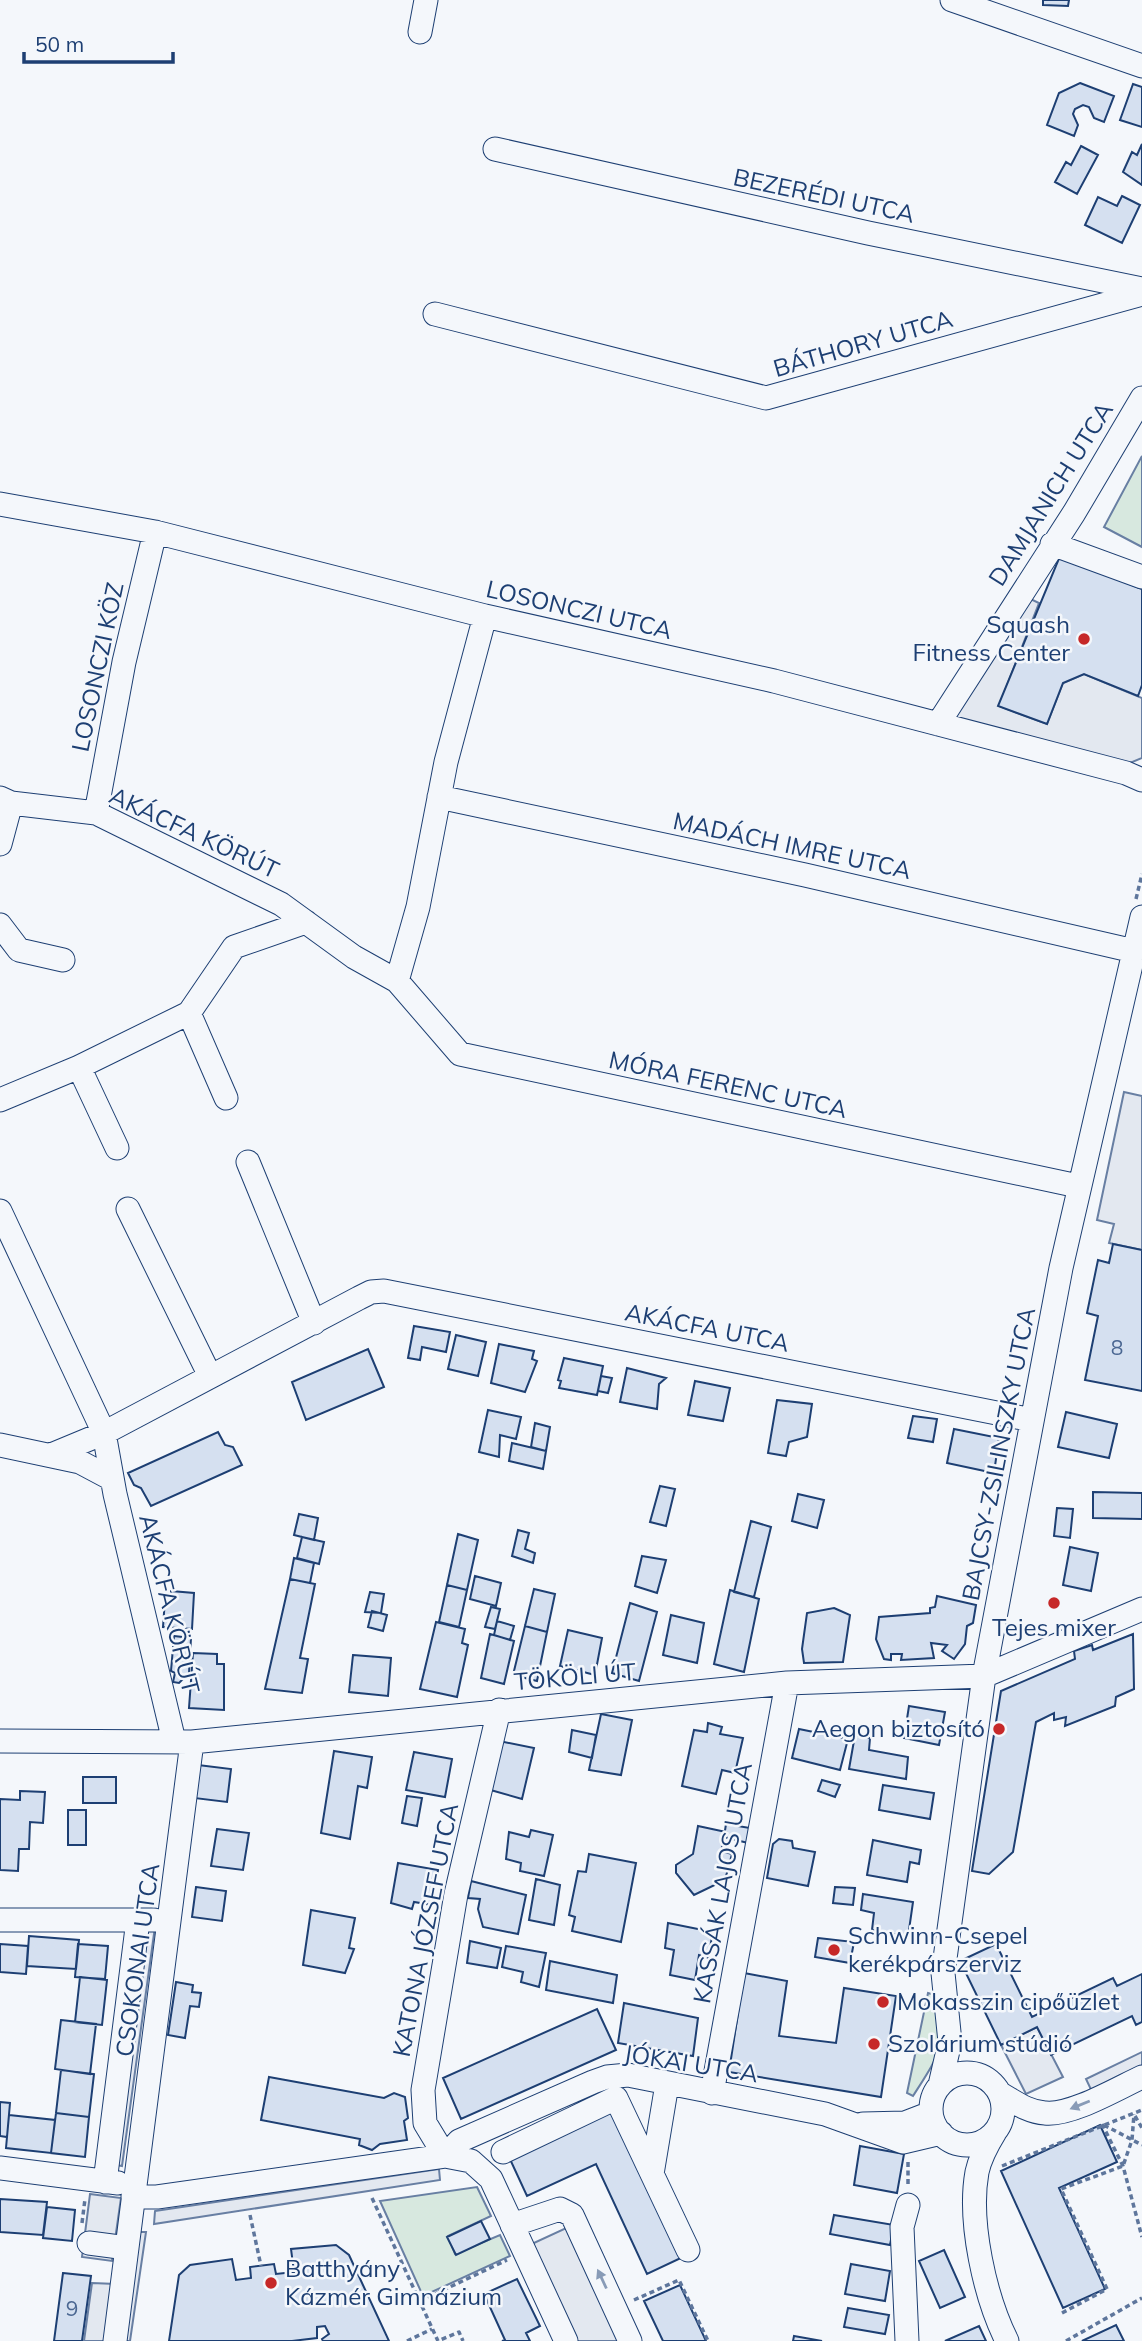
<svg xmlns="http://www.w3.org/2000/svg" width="1142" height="2341" viewBox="0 0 1142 2341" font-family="Mulish,sans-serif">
<rect width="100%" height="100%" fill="#f4f7fb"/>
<path fill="#d7e8df" stroke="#687fa3" stroke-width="2" d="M1142 456V547L1104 527Z
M928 1993 938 1996C945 2049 941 2052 913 2096L907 2093Z
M477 2187 491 2216 448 2236 455 2254 500 2235 510 2256 423 2296 380 2201Z"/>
<path fill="#e3e8f0" stroke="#687fa3" stroke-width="2" d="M1020 594 1039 603 999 706 1047 724 1063 683 1084 674 1142 698V758L1125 765 973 728 947 710Z
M1124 1092 1142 1096V1250L1109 1243 1114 1224 1097 1220Z
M144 1926 155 1927 122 2166 111 2164Z
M1037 2027 1063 2077 1026 2094 1001 2045Z
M1142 2052V2077L1095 2098 1086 2079Z
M439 2169 440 2180 154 2224 155 2211Z
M90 2194 121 2198 112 2261 82 2257Z
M577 2223 630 2341H566L523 2248Z
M136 2232H146L130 2341H121Z
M92 2283 116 2284 110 2341H84Z"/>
<path fill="#d5e0f0" stroke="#1d3f73" stroke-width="2" d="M1043 0H1069L1068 6 1043 5Z
M1080 83 1114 96 1104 122 1094 118 1089 107 1083 105 1075 109 1073 114 1078 125 1074 136 1047 125 1059 93Z
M1133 84 1142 87V127L1120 120Z
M1142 144V185L1123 172 1132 152 1137 155Z
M1081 146 1098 155 1077 194 1055 182 1066 162 1071 165Z
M1122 196 1140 205 1122 243 1085 225 1098 197 1117 206Z
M1060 556 1142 589V685L1138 696 1084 674 1063 683 1047 724 998 706Z
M1113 1244 1142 1250V1391L1085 1380 1098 1316 1087 1313 1098 1260 1109 1263Z
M414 1326 450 1332 446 1352 422 1347 420 1360 408 1358Z
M456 1335 486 1342 478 1376 448 1369Z
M499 1344 534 1351 532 1359 537 1361 525 1392 491 1383Z
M368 1349 384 1387 306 1420 292 1382Z
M564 1358 603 1366 597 1395 559 1388 561 1381 558 1380Z
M627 1368 666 1378 659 1384 657 1409 620 1402Z
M601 1376 612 1378 608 1393 598 1391Z
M695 1381 730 1388 723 1421 688 1415Z
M777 1400 812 1404 807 1437 789 1442 786 1456 768 1453Z
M488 1410 521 1417 516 1439 500 1435 499 1457 479 1452Z
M1066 1412 1117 1424 1109 1458 1058 1447Z
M913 1416 937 1419 933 1442 908 1438Z
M535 1423 550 1427 546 1451 531 1447Z
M954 1429 999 1438 994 1473 947 1463Z
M218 1432 225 1445 233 1447 242 1465 151 1506 141 1488 134 1485 128 1473Z
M512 1443 546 1451 543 1469 509 1461Z
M660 1486 675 1489 666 1526 650 1522Z
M1093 1492 1142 1493V1519L1093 1518Z
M798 1494 824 1500 817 1528 792 1521Z
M1057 1508 1073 1509 1070 1538 1054 1536Z
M299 1514 318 1518 314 1540 294 1535Z
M751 1521 771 1527 754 1597 734 1592Z
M518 1530 529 1533 525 1549 535 1553 533 1563 512 1556Z
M458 1534 478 1540 467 1590 447 1585Z
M302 1537 324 1542 319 1564 297 1558Z
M1070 1547 1098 1553 1091 1591 1063 1585Z
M642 1556 666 1560 657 1593 635 1586Z
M294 1558 314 1563 310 1583 290 1579Z
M475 1576 501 1583 496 1606 470 1599Z
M290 1579 315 1584 300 1658 308 1659 302 1693 265 1689Z
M447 1585 467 1590 459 1627 439 1622Z
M534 1589 555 1594 547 1632 525 1626Z
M730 1590 759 1599 744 1672 714 1664Z
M171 1591 194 1593 192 1629 163 1627 165 1599 171 1600Z
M370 1592 384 1594 381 1613 365 1612Z
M937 1596 976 1605 973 1623 967 1626 965 1644 954 1659 942 1651 947 1645 931 1643 934 1658 901 1660 902 1654H891V1660L884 1659 876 1639 879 1617 930 1613V1608L935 1607Z
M630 1603 657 1612 639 1681 612 1673Z
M491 1607 500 1609 495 1629 485 1627Z
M834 1608 850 1615 843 1662 804 1663 802 1649 807 1613Z
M372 1611 387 1615 383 1631 368 1627Z
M671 1615 704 1623 697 1663 663 1655Z
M497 1621 514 1626 510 1640 494 1635Z
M436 1622 465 1629 462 1643 468 1645 457 1697 420 1689Z
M525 1626 547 1632 537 1681 513 1675Z
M568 1630 602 1638 595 1675 560 1666Z
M490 1634 514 1641 504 1684 481 1678Z
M1133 1634 1134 1689 1116 1697 1115 1706 1065 1726 1066 1717 1054 1720V1713L1036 1722 1013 1852 989 1874 972 1871 1001 1691 1075 1659 1074 1651 1092 1645 1093 1650Z
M174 1636 191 1638 189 1673 179 1683 173 1682 175 1673 171 1671Z
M193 1653 217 1654V1664H224V1710L189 1708Z
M353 1655 391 1658 388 1696 349 1692Z
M909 1706 945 1712 939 1745 904 1738Z
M601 1714 632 1720 621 1775 589 1770Z
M708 1723 722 1727 720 1734 743 1738 735 1773 722 1770 716 1794 682 1786 694 1730 707 1732Z
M799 1729 848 1739 840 1770 792 1758Z
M572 1730 596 1735 592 1758 569 1752Z
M855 1735 870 1738 869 1750 908 1757 906 1779 849 1769Z
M499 1741 534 1748 522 1799 487 1789Z
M334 1751 372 1757 367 1788 358 1786 350 1839 321 1833Z
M414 1752 452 1759 445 1797 406 1790Z
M198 1765 231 1769 227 1802 194 1798Z
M83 1777H116V1803H83Z
M822 1780 840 1785 835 1797 818 1791Z
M883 1785 934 1793 930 1819 879 1810Z
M20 1791 45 1792 43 1823 30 1822 29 1849H19L18 1871 0 1870V1799L20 1800Z
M407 1796 422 1798 417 1826 402 1823Z
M68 1810H86V1845H68Z
M726 1824 750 1828 748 1843 724 1837Z
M698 1826 726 1832 721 1851 732 1854 725 1880 694 1895 676 1873V1865L693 1854Z
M217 1829 249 1833 243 1870 211 1866Z
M531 1830 553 1835 544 1876 520 1871 521 1863 506 1859 509 1832 529 1837Z
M779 1839 792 1841 793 1848 815 1852 808 1886 767 1878 773 1844Z
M873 1840 921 1850 919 1864 910 1862 907 1882 867 1875Z
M589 1854 636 1863 621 1942 572 1931 575 1917 569 1915 578 1871 586 1872Z
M398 1863 438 1870 432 1905 414 1902 412 1909 391 1903Z
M536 1879 560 1885 554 1925 529 1920Z
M471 1881 526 1895 518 1934 483 1927 478 1909 480 1899 468 1898Z
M196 1887 226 1891 222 1921 192 1917Z
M835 1887 855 1888 853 1905 833 1903Z
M863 1894 913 1902 908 1937 872 1930 874 1913 861 1910Z
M311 1910 355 1918 349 1948 354 1949 345 1973 303 1965Z
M668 1923 713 1932 708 1958 699 1955 695 1980 670 1975 674 1950 665 1948Z
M29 1936 79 1940 76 1969 27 1966Z
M818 1938 854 1942 850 1963 815 1957Z
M470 1941 501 1948 497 1968 467 1963Z
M0 1944 28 1946 26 1974 0 1972Z
M78 1944 108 1946 105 1979 75 1977Z
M996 1944 1032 2017 1113 1978 1117 1986 1142 1974V2022L1136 2025 1132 2016 1051 2055 1037 2027 1001 2045 960 1961Z
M506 1946 546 1953 539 1987 521 1982 523 1972 502 1967Z
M550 1961 617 1975 613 2003 546 1990Z
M744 1973 787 1981 779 2036 836 2043 844 1988 896 1996 881 2097 729 2072Z
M80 1977 107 1980 102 2025 75 2022Z
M176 1982 193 1985 192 1992 201 1993 199 2007 190 2006 185 2038 168 2035Z
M624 2003 698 2018 693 2056 618 2043Z
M597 2009 616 2050 461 2119 443 2078Z
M61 2020 96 2024 90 2074 55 2069Z
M61 2070 94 2074 89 2117 56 2113Z
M269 2077 384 2098 394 2093 405 2097 408 2118 404 2121 407 2140 380 2144 372 2150 359 2145 360 2139 261 2120Z
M0 2102 10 2103 7 2137 0 2136Z
M614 2108 683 2257 647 2274 596 2164 527 2196 509 2157Z
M56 2113 89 2117 85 2157 51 2153Z
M9 2115 55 2120 51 2153 6 2148Z
M1100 2125 1117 2162 1059 2188 1105 2289 1063 2308 1001 2171Z
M860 2146 904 2154 897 2193 854 2185Z
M0 2199 47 2202 43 2235 0 2232Z
M47 2207 75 2210 72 2241 43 2238Z
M834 2215 894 2225 890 2245 830 2234Z
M481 2221 490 2239 456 2255 447 2237Z
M336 2245 349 2255 389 2341H323L322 2339 329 2334 325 2326 317 2327V2338L292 2341H169L179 2275 190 2265 232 2259 236 2280 251 2278 250 2267 274 2264 276 2274 294 2272 291 2249Z
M944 2250 965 2297 940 2308 919 2261Z
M851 2264 890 2271 885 2301 845 2294Z
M63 2273 91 2276 82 2341H54Z
M517 2279 540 2326 526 2333 530 2341H502L505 2340 484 2294Z
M680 2285 706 2341H663L644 2301Z
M848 2308 889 2315 885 2334 844 2327Z
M1116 2325 1124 2341H1082Z
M979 2326 986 2341H945Z
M794 2336 822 2341H793Z"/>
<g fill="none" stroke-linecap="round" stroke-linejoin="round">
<g stroke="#1d3f73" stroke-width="25">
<path id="minor" d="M952 0 1142 66
M420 32 426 0
M495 149 868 233 1142 289
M435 314 766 398 1142 294
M0 504 155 532 485 616 774 681 1126 773 1142 780
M1052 544 1142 577
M938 724 1074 513 1142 398
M439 797 805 875 1134 951
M0 798 11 803 96 813 281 904 354 957 397 981 460 1054 1078 1186
M96 813 124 662 155 532
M0 844 11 803
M0 925 19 950 63 960
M397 981 418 907 446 762 485 616
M189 1013 226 1098
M0 1100 79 1067
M117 1148 79 1067 189 1013 234 947 306 922
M248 1162 314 1323
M128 1209 210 1376
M0 1211 104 1433 115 1494 174 1741
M0 1445 80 1462 112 1479
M51 1455 104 1433 359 1298 371 1292 384 1291 1032 1420
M499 1710 456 1894 423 2090 425 2123 445 2156 459 2141 593 2082 607 2077 628 2075 825 2114 903 2142 941 2133
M0 1741 192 1742 787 1683 984 1676 1142 1609
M0 1920H154
M931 2109a36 36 0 1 1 72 0a36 36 0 1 1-72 0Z
M940 2085 950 2042 943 1973 984 1676 1061 1268 1142 917
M712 2093 787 1683
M1001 2094C1015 2102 1028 2112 1045 2113 1071 2116 1118 2088 1142 2077
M863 2124 905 2123 931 2113
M995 2132C987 2145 980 2158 977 2172 968 2222 985 2297 1007 2341
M503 2152 616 2098 688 2250
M0 2168 118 2183
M652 2174 667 2084
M105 2182 138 1920
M133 2197H157L445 2156 471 2161 491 2179 566 2341
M512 2225 560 2209 572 2215 630 2341
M89 2243 127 2248
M115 2341 192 1742
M907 2341 902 2227 908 2205"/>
</g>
<path stroke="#5e769c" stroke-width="3.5" stroke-dasharray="5 3.5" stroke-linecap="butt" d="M1136 899 1142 874
M1135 2116 1142 2128
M1102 2124 1123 2166 1142 2237
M1104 2125 1142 2145
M908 2162V2185
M1002 2166 1142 2110
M372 2198 438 2341 459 2332 463 2341
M250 2215 261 2266
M82 2223 85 2199
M634 2300 679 2280 708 2341
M420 2301 507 2260
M1062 2313 1107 2289 1061 2189 1123 2166 1132 2140 1134 2114
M407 2341 432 2329
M1066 2341 1142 2298"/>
<use href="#minor" stroke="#f4f7fb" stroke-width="23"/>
</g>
<defs><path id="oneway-solid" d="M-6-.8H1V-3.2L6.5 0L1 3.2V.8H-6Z" transform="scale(1.75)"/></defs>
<g fill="#889bb7">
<use href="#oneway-solid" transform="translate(1080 2105) rotate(158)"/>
<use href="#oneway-solid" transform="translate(602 2279) rotate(-115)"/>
</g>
<g fill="#c62828" stroke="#f4f7fb" stroke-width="2.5">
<circle cx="1084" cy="639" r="7"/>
<circle cx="1054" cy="1603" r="7"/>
<circle cx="999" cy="1729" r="7"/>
<circle cx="834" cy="1950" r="7"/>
<circle cx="883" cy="2002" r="7"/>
<circle cx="874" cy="2044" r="7"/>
<circle cx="271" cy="2283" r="7"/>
</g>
<g text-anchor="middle" stroke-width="5" stroke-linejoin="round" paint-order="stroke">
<g font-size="21" fill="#4b6792">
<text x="1117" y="1355">8</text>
<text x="72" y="2316">9</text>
</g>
<g font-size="24" fill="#1d3f73" stroke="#f4f7fb">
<text transform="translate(824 196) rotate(12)" y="8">BEZERÉDI UTCA</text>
<text transform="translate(863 344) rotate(-16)" y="8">BÁTHORY UTCA</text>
<text transform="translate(1051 494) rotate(-58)" y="8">DAMJANICH UTCA</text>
<text transform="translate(579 610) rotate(13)" y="8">LOSONCZI UTCA</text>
<text transform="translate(98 667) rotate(-78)" y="8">LOSONCZI KÖZ</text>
<text transform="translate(194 833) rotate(25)" y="8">AKÁCFA KÖRÚT</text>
<text transform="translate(792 846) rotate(12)" y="8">MADÁCH IMRE UTCA</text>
<text transform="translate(728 1085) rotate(12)" y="8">MÓRA FERENC UTCA</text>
<text transform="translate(707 1328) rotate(11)" y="8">AKÁCFA UTCA</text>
<text transform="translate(999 1454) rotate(-79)" y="8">BAJCSY-ZSILINSZKY UTCA</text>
<text transform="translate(169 1604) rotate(76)" y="8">AKÁCFA KÖRÚT</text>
<text transform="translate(575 1677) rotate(-5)" y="8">TÖKÖLI ÚT</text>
<text transform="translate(723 1883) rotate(-80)" y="8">KASSÁK LAJOS UTCA</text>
<text transform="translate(426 1930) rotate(-79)" y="8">KATONA JÓZSEF UTCA</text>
<text transform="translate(138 1960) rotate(-82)" y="8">CSOKONAI UTCA</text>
<text transform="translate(691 2064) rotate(9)" y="8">JÓKAI UTCA</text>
</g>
<g font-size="24" fill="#1d3f73" stroke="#f4f7fb" text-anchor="start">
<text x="1070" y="633" text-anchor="end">Squash<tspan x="1070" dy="28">Fitness Center</tspan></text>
<text x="1054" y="1636" text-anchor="middle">Tejes mixer</text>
<text x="985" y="1737" text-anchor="end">Aegon biztosító</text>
<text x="848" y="1944">Schwinn-Csepel<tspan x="848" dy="28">kerékpárszerviz</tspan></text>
<text x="897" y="2010">Mokasszin cipőüzlet</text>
<text x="888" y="2052">Szolárium stúdió</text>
<text x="285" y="2277">Batthyány<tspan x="285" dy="28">Kázmér Gimnázium</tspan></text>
</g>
</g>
<path d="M24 52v10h149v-10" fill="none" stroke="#1d3f73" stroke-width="3.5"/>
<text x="35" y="52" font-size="21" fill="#1d3f73" stroke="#f4f7fb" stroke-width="5" paint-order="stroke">50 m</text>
</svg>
